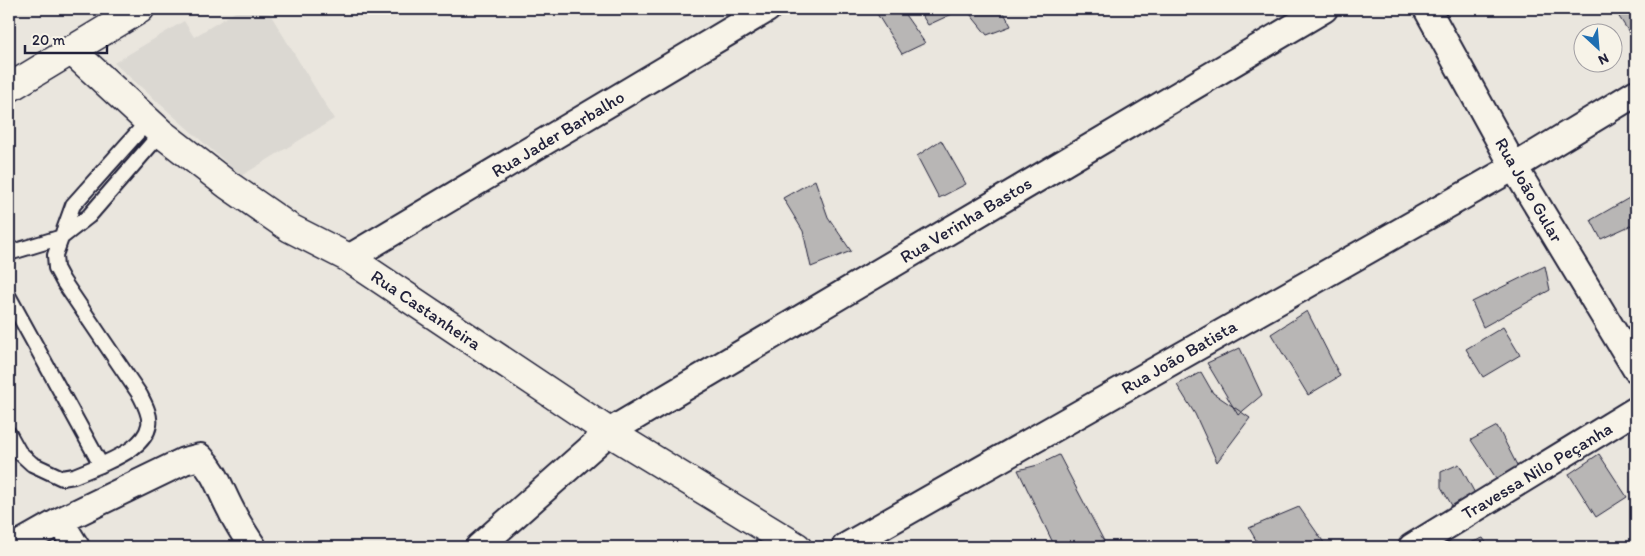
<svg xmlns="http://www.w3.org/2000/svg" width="1645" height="556" viewBox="0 0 1645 556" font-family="Itim,sans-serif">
<rect width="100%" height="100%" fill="#eae6de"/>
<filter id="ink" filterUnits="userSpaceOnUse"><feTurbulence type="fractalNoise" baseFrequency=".02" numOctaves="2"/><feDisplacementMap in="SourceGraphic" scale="10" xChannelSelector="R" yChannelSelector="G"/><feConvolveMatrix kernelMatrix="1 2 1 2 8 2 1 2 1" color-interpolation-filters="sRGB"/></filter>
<g filter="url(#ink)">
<path fill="#dbd8d2" d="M240 9H267L334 119 241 176 114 63 184 21 194 37Z"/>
<path fill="#b8b6b5" stroke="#22223b" d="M874 9H901L925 43 902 54Z
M918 9H949L952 14 928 25Z
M966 9H1002L1011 26 987 35Z
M1614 9H1636V43Z
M941 140 966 184 939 198 917 156Z
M815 180 828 217 851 251 811 267 803 231 783 198Z
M1636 194V223L1601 239 1591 220Z
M1545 266 1550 290 1483 327 1472 302Z
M1307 311 1340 376 1308 395 1271 334Z
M1503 327 1520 355 1483 377 1466 349Z
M1240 348 1262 395 1238 415 1207 363Z
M1201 372 1213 393 1250 418 1217 462 1195 414 1177 385Z
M1497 426 1520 471 1500 484 1471 440Z
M1599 454 1627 497 1596 517 1569 474Z
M1059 455 1104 541 1093 547H1055L1018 470 1038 465Z
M1459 464 1477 497 1454 509 1441 487V472Z
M1299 507 1327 547H1260L1249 528Z
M1483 538 1489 547H1460Z"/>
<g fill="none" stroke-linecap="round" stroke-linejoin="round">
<g stroke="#22223b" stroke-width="18">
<path id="lane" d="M9 253 62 237 89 216 161 133
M9 297 101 465C118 457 145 446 149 425 151 415 144 403 140 395L63 281 56 268 55 255 73 205 148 121
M9 434 19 452 32 464 62 478 74 476 101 465"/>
</g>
<g stroke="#22223b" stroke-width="30">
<path id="street" d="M1427 9 1514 167 1636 369
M349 258 767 9
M60 521 76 547
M14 547 60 521 184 461 200 457C217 474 220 490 231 510 237 523 245 535 253 547
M479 547 609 432 1324 9
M845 547 1514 167 1636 93
M1412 547 1636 410"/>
</g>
<g stroke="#22223b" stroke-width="31">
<path id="secondary" d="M71 50 161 133 228 185 290 228 349 258 609 432 797 547"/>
</g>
<g stroke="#22223b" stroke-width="31">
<path id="primary" d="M9 88 140 9"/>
</g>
<use href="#lane" stroke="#f7f3e8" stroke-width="14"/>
<use href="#street" stroke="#f7f3e8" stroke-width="26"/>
<use href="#secondary" stroke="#f7f3e8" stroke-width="28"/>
<use href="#primary" stroke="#f7f3e8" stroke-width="28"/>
</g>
</g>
<g text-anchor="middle" stroke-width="4" stroke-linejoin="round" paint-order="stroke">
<g font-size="18" fill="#22223b" stroke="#f7f3e8">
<text transform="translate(558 134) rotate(-31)" y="6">Rua Jader Barbalho</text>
<text transform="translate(1529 190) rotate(60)" y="6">Rua João Gular</text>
<text transform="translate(966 220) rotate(-31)" y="6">Rua Verinha Bastos</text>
<text transform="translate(426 310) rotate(34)" y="6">Rua Castanheira</text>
<text transform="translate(1179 357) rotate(-30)" y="6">Rua João Batista</text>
<text transform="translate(1537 471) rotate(-31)" y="6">Travessa Nilo Peçanha</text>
</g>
</g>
<rect width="1645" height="556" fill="none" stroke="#f7f3e8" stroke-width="30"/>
<rect x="15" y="15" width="1615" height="526" fill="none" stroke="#22223b" stroke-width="2" filter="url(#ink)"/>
<g transform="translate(1598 48) rotate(154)"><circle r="24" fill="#f7f3e8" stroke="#a29fa3"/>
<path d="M0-4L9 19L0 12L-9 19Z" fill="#1f6fb2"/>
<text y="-8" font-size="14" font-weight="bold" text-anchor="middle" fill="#22223b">N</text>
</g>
<path d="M25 45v8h82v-8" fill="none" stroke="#22223b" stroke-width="2.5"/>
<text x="32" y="45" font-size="15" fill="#22223b" stroke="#f7f3e8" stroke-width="4" paint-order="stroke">20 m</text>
</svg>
